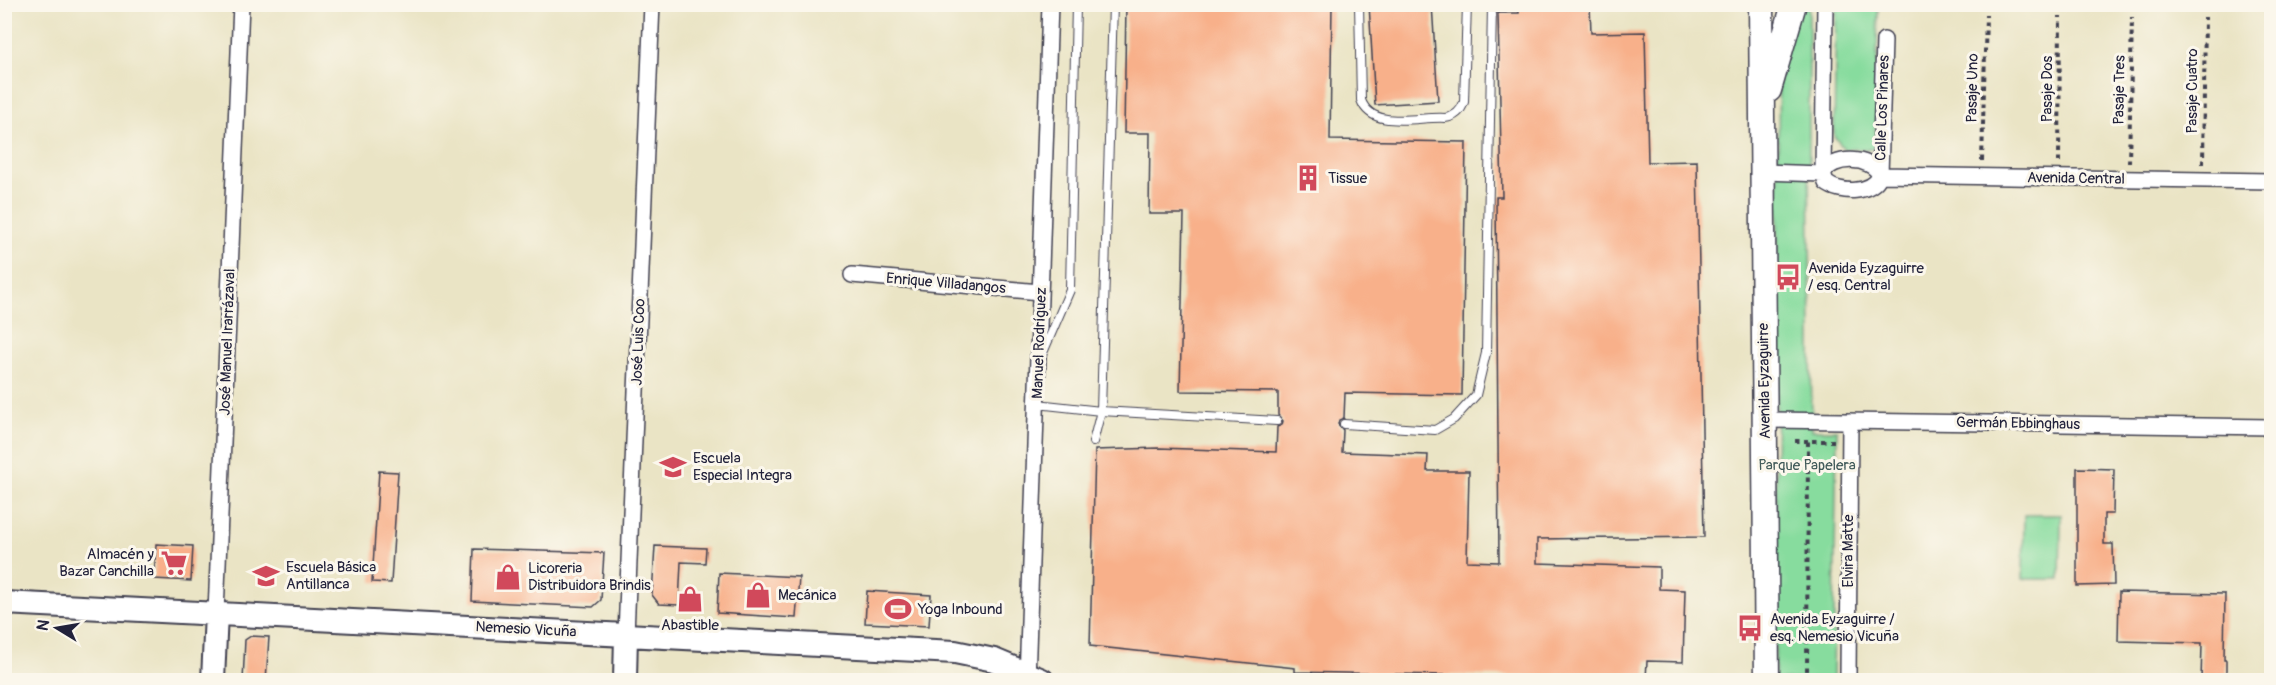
<svg xmlns="http://www.w3.org/2000/svg" width="2276" height="685" viewBox="0 0 2276 685" font-family="Pangolin,sans-serif">
<rect width="100%" height="100%" fill="#fbf7ec"/>
<filter id="ink" filterUnits="userSpaceOnUse"><feTurbulence type="fractalNoise" baseFrequency=".0167" numOctaves="2"/><feDisplacementMap in="SourceGraphic" scale="12" xChannelSelector="R" yChannelSelector="G"/><feConvolveMatrix kernelMatrix="1 2 1 2 8 2 1 2 1" color-interpolation-filters="sRGB"/></filter>
<filter id="wash" filterUnits="userSpaceOnUse"><feTurbulence type="fractalNoise" baseFrequency=".008" numOctaves="4" result="noise"/><feDisplacementMap in="SourceGraphic" scale="24" xChannelSelector="R" yChannelSelector="G"/><feGaussianBlur stdDeviation="1.35" result="paint"/><feColorMatrix in="noise" values="0 0 0 0 0 0 0 0 0 0 0 0 0 0 0 0 0 1.4 0 .05"/><feComposite in="paint" operator="in"/></filter>
<g filter="url(#wash)">
<rect width="100%" height="100%" fill="#eae4c5"/>
<path fill="#87dc9e" stroke="#547f6c" stroke-width="1.5" d="M1779 5H1809V160L1812 430H1837L1833 680H1775Z
M1836 6 1878 7 1875 149H1844L1834 136Z
M2024 515H2061L2060 579H2023Z"/>
<g id="blocks">
<path fill="#f8b08a" d="M1126 4H1332L1330 140 1466 142 1462 395 1345 393 1344 418 1339 420 1338 424 1343 430 1342 452 1428 455 1427 471H1469L1467 561 1499 562 1496 197H1502L1498 13H1519V4H1590L1591 33 1645 32 1648 162 1697 161 1704 537 1537 539V563L1659 567V589L1685 590 1683 662 1647 661 1646 679 1295 672V668L1090 646 1095 450 1159 448 1276 452 1277 427 1282 425 1283 421 1278 415V392L1180 391 1184 214H1149L1150 133H1124Z
M1369 4H1432L1438 101 1375 105Z
M2077 468 2114 469 2113 514H2104V544H2113L2114 585 2077 586Z
M379 471 398 472 391 583 372 582Z
M156 544 193 546 191 581 154 579Z
M655 546 706 548 705 563 681 562 679 605 659 604 652 595Z
M474 549 604 553 601 600 593 607 472 601Z
M719 573 799 577 796 618 717 613Z
M867 591 931 595 929 626 865 623Z
M2119 592 2225 594 2224 660H2226V681H2201L2202 643 2118 641Z
M251 636 269 637 266 681H243L245 640Z"/>
</g>
</g>
<g filter="url(#ink)">
<use href="#blocks" fill-opacity="0" stroke="#403f50" stroke-width="1.5"/>
<g fill="none" stroke-linecap="round" stroke-linejoin="round">
<g stroke="#403f50" stroke-width="10">
<path id="lane" d="M1359 4 1361 100C1372 131 1419 116 1445 118 1455 117 1461 111 1464 102L1467 4
M1042 355 1070 290 1076 4
M1037 404 1101 411 1277 421
M1344 424 1435 430 1454 419 1476 395 1486 353 1492 4
M1093 442 1101 411 1113 4"/>
</g>
<g stroke="#403f50" stroke-width="18">
<path id="street" d="M1825 4 1823 174 1826 183C1840 194 1873 194 1880 175L1884 40
M1762 172 1823 174
M1823 174C1832 155 1871 156 1880 175
M1880 175 2272 181
M852 275 1040 292
M1765 420 2272 427
M216 613 241 4
M626 634 652 4
M1027 680 1050 4
M1848 680 1850 421"/>
</g>
<g stroke="#403f50" stroke-width="26">
<path id="secondary" d="M4 603 955 652 994 660 1042 680
M213 680 216 613
M625 680 626 634"/>
</g>
<g stroke="#403f50" stroke-width="27">
<path id="primary" d="M1761 4 1767 680
M1769 90 1794 4"/>
</g>
<path stroke="#403f50" stroke-width="4" stroke-dasharray="4.5 4.5" stroke-linecap="butt" d="M1982 161 1986 15
M2059 162 2060 16
M2129 163 2132 17
M2203 164 2205 17
M1795 441H1808
M1807 680 1808 441H1834"/>
<use href="#lane" stroke="#fff" stroke-width="8"/>
<use href="#street" stroke="#fff" stroke-width="15"/>
<use href="#secondary" stroke="#fff" stroke-width="22"/>
<use href="#primary" stroke="#fff" stroke-width="24"/>
</g>
</g>
<defs>
<g id="building-bare" transform="scale(2.07)"><path d="M-4-6H4V6H1V3H-1V6H-4ZM-2.5-4.3h1.7v1.8h-1.7ZM.8-4.3h1.7v1.8H.8ZM-2.5-1h1.7V.8h-1.7ZM.8-1h1.7V.8H.8Z" fill="#d1495b" stroke="#fbf7ec" stroke-width="2.5" paint-order="stroke"/></g>
<g id="bus-bare" transform="scale(2.07)"><path d="M-5-6H5V4H4V6H2V4H-2V6H-4V4H-5ZM-3.5-4V0h7V-4ZM-3.5 1.2v1.5H-2V1.2ZM2 1.2v1.5H3.5V1.2Z" fill="#d1495b" stroke="#fbf7ec" stroke-width="2.5" paint-order="stroke"/></g>
<g id="school-bare" transform="scale(2.07)"><path d="M0-5L7-2L0 1L-7-2ZM-4 1L0 2.5L4 1V4Q0 6-4 4Z" fill="#d1495b" stroke="#fbf7ec" stroke-width="2.5" paint-order="stroke"/></g>
<g id="supermarket-bare" transform="scale(2.07)"><path d="M-6-5.5h2.5l.6 2H6L4.5 2H-2.5L-4.4-4H-6ZM-1.5 3.2a1.3 1.3 0 1 0 .1 0ZM3 3.2a1.3 1.3 0 1 0 .1 0Z" fill="#d1495b" stroke="#fbf7ec" stroke-width="2.5" paint-order="stroke"/></g>
<g id="shop-bare" transform="scale(2.07)"><path d="M-5-2.5h2.3a2.7 3.5 0 0 1 5.4 0H5L5.5 6h-11ZM-1.5-2.5h3a1.5 2.3 0 0 0-3 0Z" fill="#d1495b" stroke="#fbf7ec" stroke-width="2.5" paint-order="stroke"/></g>
<g id="stadium-bare" transform="scale(2.07)"><path d="M0-5a6.5 5 0 1 0 0 10a6.5 5 0 1 0 0-10ZM-3.5-1.8h7v3.6h-7Z" fill="#d1495b" stroke="#fbf7ec" stroke-width="2.5" paint-order="stroke"/></g>
</defs>
<g fill-rule="evenodd">
<use href="#building-bare" x="1308" y="178"/>
<use href="#bus-bare" x="1788" y="277"/>
<use href="#school-bare" x="673" y="467"/>
<use href="#supermarket-bare" x="174" y="563"/>
<use href="#school-bare" x="266" y="576"/>
<use href="#shop-bare" x="508" y="577"/>
<use href="#shop-bare" x="758" y="595"/>
<use href="#shop-bare" x="690" y="599"/>
<use href="#stadium-bare" x="898" y="609"/>
<use href="#bus-bare" x="1750" y="628"/>
</g>
<g text-anchor="middle" stroke-width="6" stroke-linejoin="round" paint-order="stroke">
<g font-size="15" fill="#22223b" stroke="#fbf7ec">
<text transform="translate(1972 88) rotate(-89)" y="5">Pasaje Uno</text>
<text transform="translate(2047 89) rotate(-90)" y="5">Pasaje Dos</text>
<text transform="translate(2119 90) rotate(-89)" y="5">Pasaje Tres</text>
<text transform="translate(2192 91) rotate(-90)" y="5">Pasaje Cuatro</text>
<text transform="translate(1882 108) rotate(-88)" y="5">Calle Los Pinares</text>
<text transform="translate(2076 178) rotate(1)" y="5">Avenida Central</text>
<text transform="translate(946 283) rotate(5)" y="5">Enrique Villadangos</text>
<text transform="translate(227 342) rotate(-88)" y="5">José Manuel Irarrázaval</text>
<text transform="translate(638 342) rotate(-88)" y="5">José Luis Coo</text>
<text transform="translate(1039 343) rotate(-88)" y="5">Manuel Rodríguez</text>
<text transform="translate(1764 381) rotate(-91)" y="5">Avenida Eyzaguirre</text>
<text transform="translate(2018 423) rotate(1)" y="5">Germán Ebbinghaus</text>
<text transform="translate(1848 551) rotate(-90)" y="5">Elvira Matte</text>
<text transform="translate(526 629) rotate(3)" y="5">Nemesio Vicuña</text>
</g>
<g font-size="15" fill="#22223b" stroke="#fbf7ec" text-anchor="start">
<text x="1328" y="183">Tissue</text>
<text x="1808" y="273">Avenida Eyzaguirre<tspan x="1808" dy="17">/ esq. Central</tspan></text>
<text x="693" y="463">Escuela<tspan x="693" dy="17">Especial Integra</tspan></text>
<text x="154" y="559" text-anchor="end">Almacén y<tspan x="154" dy="17">Bazar Canchilla</tspan></text>
<text x="286" y="572">Escuela Básica<tspan x="286" dy="17">Antillanca</tspan></text>
<text x="528" y="573">Licoreria<tspan x="528" dy="17">Distribuidora Brindis</tspan></text>
<text x="778" y="600">Mecánica</text>
<text x="918" y="614">Yoga Inbound</text>
<text x="1770" y="624">Avenida Eyzaguirre /<tspan x="1770" dy="17">esq. Nemesio Vicuña</tspan></text>
<text x="690" y="630" text-anchor="middle">Abastible</text>
</g>
<g font-size="15" fill="#405a59" stroke="#fbf7ec">
<text x="1807" y="470">Parque Papelera</text>
</g>
</g>
<rect width="2276" height="685" fill="none" stroke="#fbf7ec" stroke-width="24"/>
<g transform="translate(57 628) rotate(281)" stroke="#fbf7ec" stroke-width="4.5" paint-order="stroke">
<path d="M0-4.5L10 22L0 15L-10 22Z" fill="#22223b"/>
<text y="-9" font-size="16" font-weight="bold" text-anchor="middle" fill="#22223b">N</text>
</g>
</svg>
